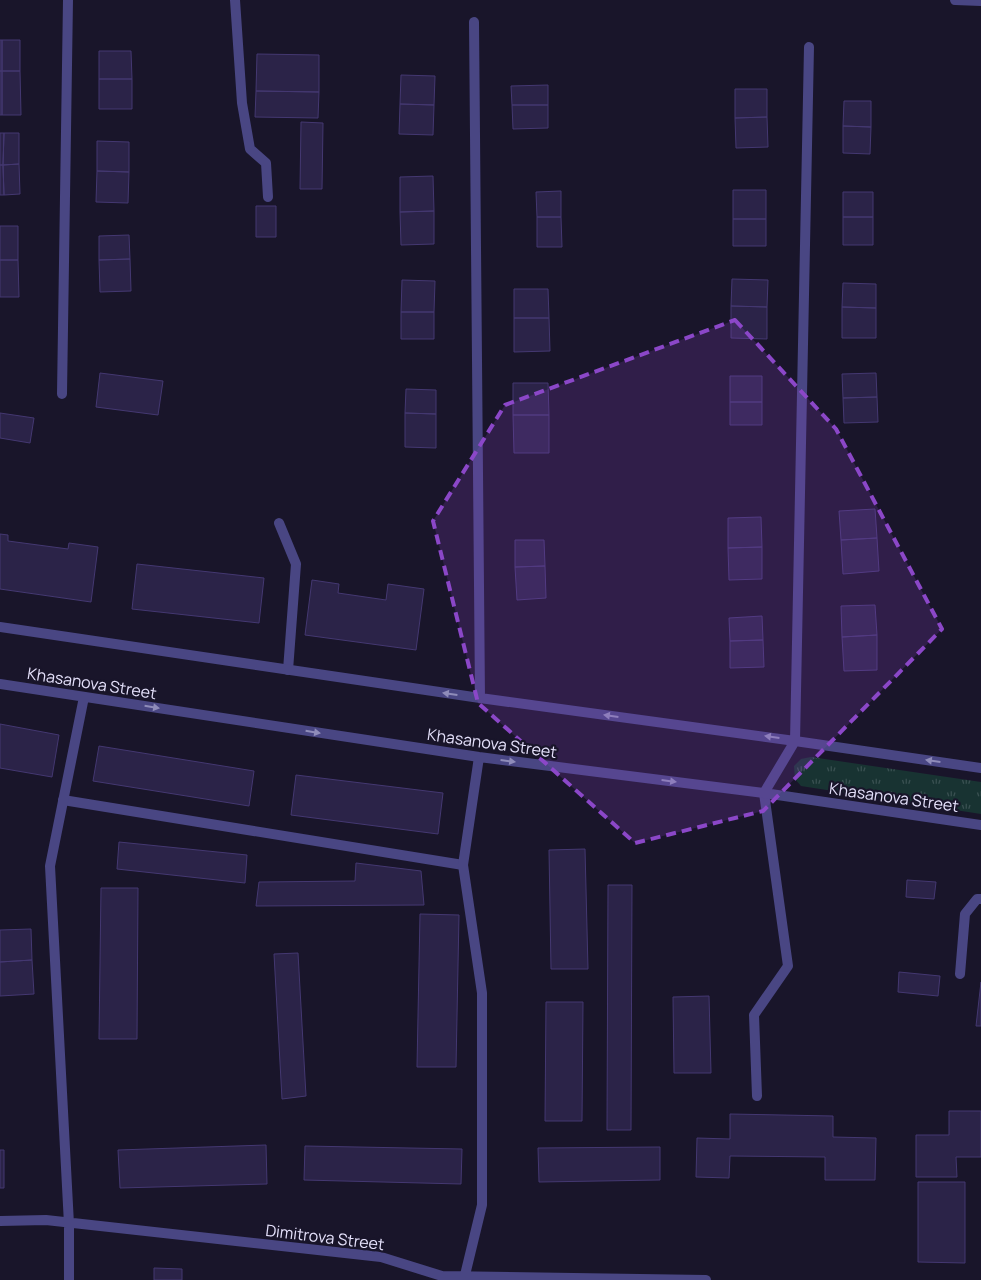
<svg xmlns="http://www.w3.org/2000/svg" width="981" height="1280" viewBox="0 0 981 1280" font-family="Manrope,sans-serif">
<defs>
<pattern id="grass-tufts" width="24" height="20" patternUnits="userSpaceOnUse" patternTransform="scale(1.25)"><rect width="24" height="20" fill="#183332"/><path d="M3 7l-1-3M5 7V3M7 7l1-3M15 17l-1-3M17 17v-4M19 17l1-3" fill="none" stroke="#395051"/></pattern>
</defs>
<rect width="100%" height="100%" fill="#19152a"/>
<path fill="url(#grass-tufts)" d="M811 757 981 782V814L801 786 795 779 794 766 801 759Z"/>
<path fill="#2b2348" stroke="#443871" d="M0 40H2V71H0Z
M2 40H20V71H2Z
M99 51H131L132 79H99Z
M257 54 319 55V92L256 91Z
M0 71H2V115H0Z
M2 71H20L21 115H2Z
M401 75 435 76 434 105 400 104Z
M99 79H132V109H99Z
M548 85V105H512L511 86Z
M735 89H767V117L735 118Z
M256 91 319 92 318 118 255 117Z
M844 101H871V127L843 126Z
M400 104 434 105 433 135 399 134Z
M512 105H548V128L513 129Z
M767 117 768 147 736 148 735 118Z
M301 122 323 123 322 189H300Z
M843 126 871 127 870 154 843 153Z
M0 133H4L3 165H0Z
M4 133H19V164L3 165Z
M97 141 129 142V172L97 171Z
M19 164 20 194 4 195 3 165Z
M0 165H3L4 195H0Z
M97 171 129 172 128 203 96 202Z
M433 176 434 211 400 212V177Z
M733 190H766V219H733Z
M561 191V217H537L536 192Z
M843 192H873V217H843Z
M256 206H276V237H256Z
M434 211V244L401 245 400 212Z
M537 217H561L562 247H537Z
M843 217H873V245H843Z
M733 219H766V246H733Z
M0 226H18V260H0Z
M129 235 130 259 99 260V236Z
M130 259 131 291 100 292 99 260Z
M0 260H18L19 297H0Z
M732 279 768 280 767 307 731 306Z
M402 280 435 281 434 312H401Z
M843 283 876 284V308L842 307Z
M514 289H548L549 318H514Z
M731 306 767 307V339L731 338Z
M842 307 876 308V338H842Z
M401 312H434V339H401Z
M514 318H549L550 351 514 352Z
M100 373 163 381 158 415 96 407Z
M876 373 877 397 843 398 842 374Z
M730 376H762V402H730Z
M513 383H548L549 415H513Z
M406 389 436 390V414L405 413Z
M877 397 878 422 844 423 843 398Z
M730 402H762V425H730Z
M0 413 34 418 30 443 0 438Z
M405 413 436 414V448L405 447Z
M513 415H549V453H514Z
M875 509 877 538 841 540 839 511Z
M761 517 762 547 728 548V518Z
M0 534 8 535V541L68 549 69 543 98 547 91 602 0 589Z
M877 538 879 571 843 574 841 540Z
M515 540H544L545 566 515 567Z
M762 547V579L729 580 728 548Z
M137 564 264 578 259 623 132 609Z
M545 566 546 598 517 600 515 567Z
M312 580 339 584 338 593 386 600 388 584 424 589 416 650 305 635Z
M875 605 877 635 842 637 841 606Z
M762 616 763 640 730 641 729 618Z
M877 635V670L844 671 842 637Z
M763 640 764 667 730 668V641Z
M0 724 59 735 52 777 0 768Z
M99 746 254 771 249 806 93 781Z
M296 775 443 793 438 834 291 815Z
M119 842 247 855 245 883 117 869Z
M585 849 588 969H551L549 850Z
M356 863 421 871 424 905 256 906 259 882 355 881Z
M907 880 936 882 934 899 906 897Z
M608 885H632L631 1130H607Z
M101 888H138L137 1039H99Z
M420 914 459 915 456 1067H417Z
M31 929 32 960 0 962V930Z
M298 953 306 1096 282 1099 274 954Z
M32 960 34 994 0 996V962Z
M899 972 940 976 938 996 898 992Z
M981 982V1026H976Z
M709 996 711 1073H674L673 997Z
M546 1002H583L582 1121H545Z
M949 1111H981V1157H956L957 1177H916V1135H949Z
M730 1114 833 1116V1137L876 1138 875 1180H825V1157L730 1156 729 1178 696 1177 697 1138 730 1139Z
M266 1145 267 1184 120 1188 118 1150Z
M305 1146 462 1149 461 1184 304 1180Z
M660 1147V1180L539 1182 538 1148Z
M0 1150H4V1188H0Z
M918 1182H965V1263L918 1262Z
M154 1268 182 1269V1280H154Z"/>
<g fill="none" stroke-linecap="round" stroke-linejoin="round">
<path stroke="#494683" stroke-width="10" d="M235 0 242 103 250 149 266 163 268 197
M279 523 296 564 288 670
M63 800 463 865
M960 974 965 914 977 899H981
M757 1096 754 1015 788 966 764 793"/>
<path stroke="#494683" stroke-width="10" d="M955 0 981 1
M474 22 480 698
M62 394 68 0
M0 627 480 698 795 741 981 768
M0 684 479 757 764 793 981 825
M764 793 795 741 809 47
M0 1221 46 1220 381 1257 442 1276 706 1280
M465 1275 482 1205V993L463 865 479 757
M69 1280V1224L50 866 84 697"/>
</g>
<defs><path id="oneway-solid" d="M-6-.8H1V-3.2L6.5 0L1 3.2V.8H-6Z" transform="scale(1.25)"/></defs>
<g fill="#8f8cb9">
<use href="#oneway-solid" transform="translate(450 694) rotate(-172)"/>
<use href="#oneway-solid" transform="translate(152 707) rotate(9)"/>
<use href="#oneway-solid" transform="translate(611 716) rotate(-172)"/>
<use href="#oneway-solid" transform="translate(313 732) rotate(9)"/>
<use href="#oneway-solid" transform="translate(772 737) rotate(-172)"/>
<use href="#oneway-solid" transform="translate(508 761) rotate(7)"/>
<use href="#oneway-solid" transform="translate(933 761) rotate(-172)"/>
<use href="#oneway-solid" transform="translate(669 781) rotate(7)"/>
</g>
<path fill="#8b47c8" fill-opacity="0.2" stroke="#8b47c8" stroke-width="4" stroke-dasharray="10 6" stroke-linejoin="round" d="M735 320 836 429 942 629 763 811 635 843 478 703 433 521 505 405Z"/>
<g text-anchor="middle" stroke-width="4.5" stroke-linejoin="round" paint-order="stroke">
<g font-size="16" fill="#e5e1fb" stroke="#19152a">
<text transform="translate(92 683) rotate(9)" y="6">Khasanova Street</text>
<text transform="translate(492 743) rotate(8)" y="6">Khasanova Street</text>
<text transform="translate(894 797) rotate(8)" y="6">Khasanova Street</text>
<text transform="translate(325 1237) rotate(7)" y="6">Dimitrova Street</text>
</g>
</g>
</svg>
